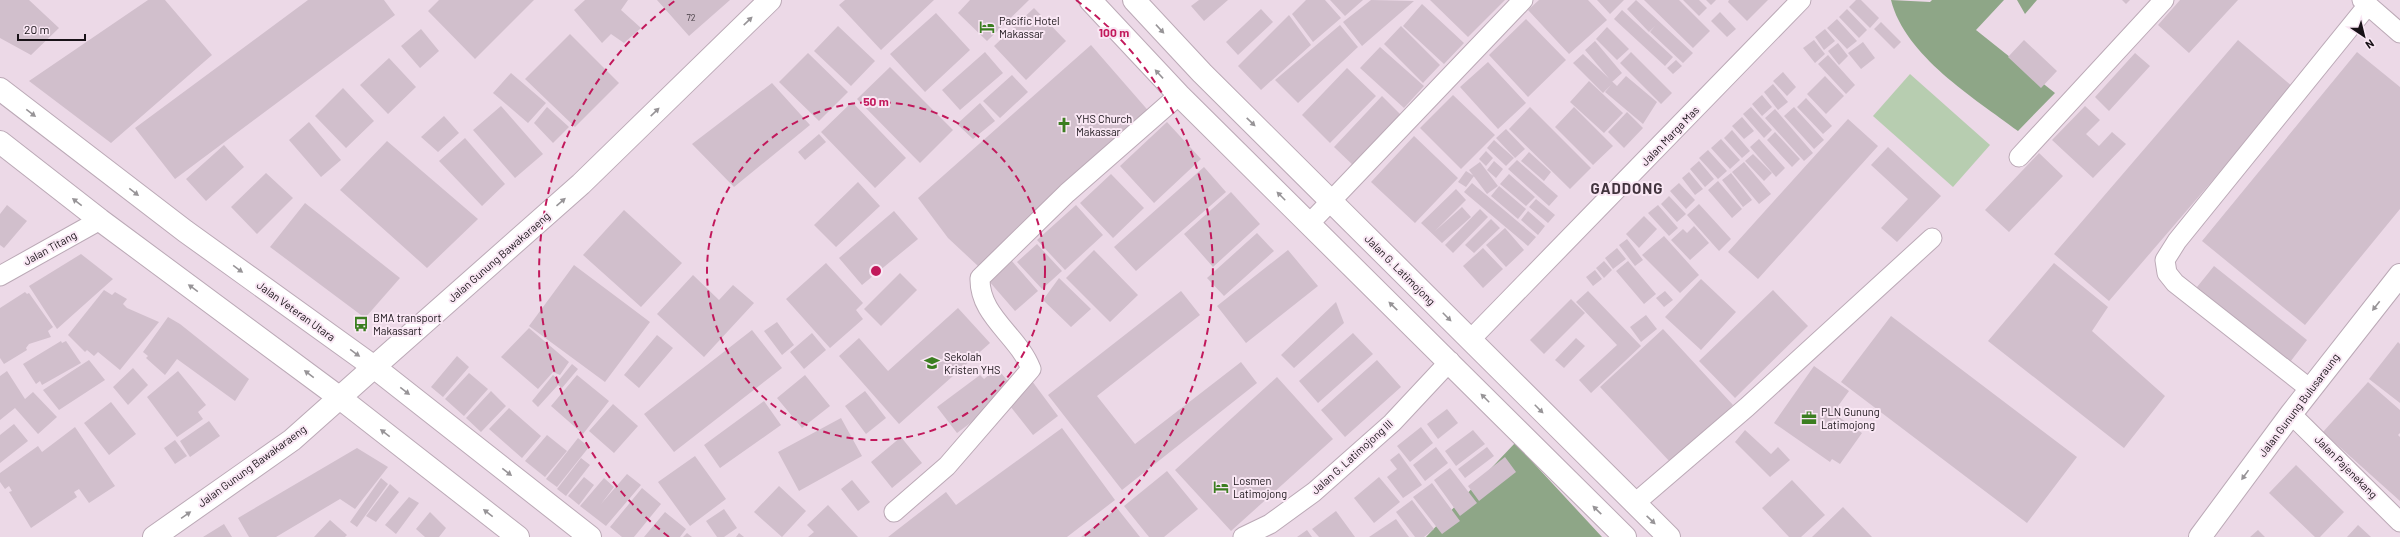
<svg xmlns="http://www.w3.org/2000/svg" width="2400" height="537" viewBox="0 0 2400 537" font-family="Barlow,sans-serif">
<rect width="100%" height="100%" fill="#ecd9e7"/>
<path fill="#b7cdb0" d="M1910 74 1990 145 1953 187 1873 116Z"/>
<path fill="#8ea687" d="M1891 0 1930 2 1932 0H2004L1976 30 2055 93 2018 131C1974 98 1905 56 1891 0Z
M2017 0H2037L2025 14Z
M1515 443 1602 537H1426Z"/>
<path fill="#d1bfcc" d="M0 0H29L59 28 31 55 0 38Z
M148 0H165L212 55 111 143 29 81Z
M308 0H384L395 15 175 179 135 128Z
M439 0H534L475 59 428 11Z
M585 0H628L621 10 641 28 624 43 611 34 602 43 574 10Z
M657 0H730L689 36Z
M845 0H934L881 50 839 5Z
M970 0H1029L987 41 958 13Z
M1199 0H1228L1204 21 1191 6Z
M1306 0H1325L1341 18 1313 42 1292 14Z
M1330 0H1363L1345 16Z
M1371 0 1414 1 1362 46 1343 22Z
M1430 0H1505L1468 37Z
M1539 0H1588L1607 20 1569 54 1528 10Z
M1597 0H1624L1610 14Z
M1636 0 1693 53 1683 63 1650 32 1655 26 1649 32 1627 9Z
M1644 0H1679L1710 31 1693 48Z
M1683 0H1699L1707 8 1699 16Z
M1706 0H1716L1711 5Z
M1729 0H1768L1747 21 1728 2Z
M1856 0H1861L1879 18 1870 28 1849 7Z
M2122 0H2130L2126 4Z
M2180 0H2238L2189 53 2158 25Z
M1422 4 1464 43 1444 64 1403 26Z
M1034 8 1066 41 1026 80 994 46Z
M1261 9 1273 22 1238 55 1226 42Z
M1847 9 1867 30 1859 38 1839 17Z
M1622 10 1673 57 1665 66 1614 19Z
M1720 12 1736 29 1727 37 1711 21Z
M936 13 970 50 925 92 890 54Z
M1289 15 1311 45 1261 90 1238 66Z
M1526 19 1566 60 1528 97 1489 55Z
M1837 19 1857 41 1847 49 1827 28Z
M1881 22 1901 42 1894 49 1874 29Z
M1340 25 1358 47 1298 103 1275 80Z
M838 26 875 61 851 86 814 51Z
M1401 26 1440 65 1423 83 1384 44Z
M1607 27 1629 49 1617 60 1596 39Z
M421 29 439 51 420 68 401 46Z
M1825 29 1835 41 1824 50 1815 37Z
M570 34 619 83 575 127 525 79Z
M1814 40 1825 54 1815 63 1803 48Z
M2024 40 2057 71 2041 88 2008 57Z
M2238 40 2293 87 2109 301 2054 254Z
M1595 41 1622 73 1612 82 1585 50Z
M1863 42 1875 58 1861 69 1848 53Z
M1838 43 1848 56 1839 65 1828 51Z
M1091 45 1152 115 1067 192 978 266 948 238 918 198Z
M1380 47 1424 86 1404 108 1360 68Z
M985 52 1003 73 960 110 942 90Z
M1631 52 1672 93 1661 104 1620 63Z
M2357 52 2400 87V209L2305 325 2202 241Z
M808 53 848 92 819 121 779 82Z
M2135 53 2150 66 2109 111 2095 97Z
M1583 54 1617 86 1626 76 1657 102 1643 124 1605 92 1611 85 1603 93 1573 63Z
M1828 55 1855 85 1846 94 1818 64Z
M389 58 416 87 388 114 360 85Z
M1676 60 1682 66 1673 74 1667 68Z
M1488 62 1526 103 1498 129 1460 87Z
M890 67 953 130 920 163 857 99Z
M1347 68 1376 96 1330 143 1302 115Z
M1783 72 1796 87 1787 96 1773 81Z
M511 73 546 103 528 123 493 93Z
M1012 75 1028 92 1000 118 983 101Z
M1825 76 1844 96 1826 114 1807 94Z
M1589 81 1623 113 1604 133 1570 102Z
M772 83 810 125 734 187 692 144Z
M1773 84 1788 102 1778 110 1764 92Z
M343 88 374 121 346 148 315 116Z
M1453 95 1495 135 1461 169 1420 128Z
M1762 95 1772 107 1762 116 1752 104Z
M1382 96 1405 119 1357 169 1334 147Z
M1806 98 1832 126 1823 134 1797 107Z
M852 102 906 158 875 188 821 132Z
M980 103 995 121 973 139 957 124Z
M501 106 543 154 515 178 473 130Z
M2085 106 2100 120 2086 134 2099 146 2112 132 2126 144 2093 178 2052 140Z
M547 107 569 127 553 143 534 123Z
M1530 107 1591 168 1570 189 1509 129Z
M1574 107 1613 146 1593 165 1555 127Z
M1751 107 1772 130 1764 138 1743 114Z
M1794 107 1824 140 1814 149 1784 116Z
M1775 109 1813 153 1804 161 1765 118Z
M1627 112 1643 128 1624 148 1608 132Z
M444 116 459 133 438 152 421 137Z
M1742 117 1754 131 1744 139 1732 126Z
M1848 119 1878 146 1758 279 1728 252Z
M309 122 341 160 321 177 289 140Z
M1167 122 1201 159 1154 203 1120 166Z
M1506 129 1525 149 1515 158 1496 138Z
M1732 130 1750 151 1742 158 1724 138Z
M1775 132 1800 159 1792 167 1767 140Z
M819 134 826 142 805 160 798 152Z
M1414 136 1458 178 1415 223 1371 182Z
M465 138 505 184 482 206 439 161Z
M1721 139 1740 160 1730 169 1711 148Z
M1759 139 1785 168 1776 177 1750 147Z
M1494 140 1514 158 1506 166 1487 148Z
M387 141 478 219 427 268 340 190Z
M224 145 244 167 206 201 186 179Z
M1888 147 1941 196 1897 242 1881 228 1908 199 1871 165Z
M1708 150 1727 171 1718 179 1699 158Z
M1486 151 1493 158 1486 166 1479 159Z
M1529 152 1551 172 1544 181 1521 161Z
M2039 153 2063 176 2009 232 1985 210Z
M1753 154 1772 173 1764 181 1745 161Z
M1517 160 1558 196 1549 206 1508 169Z
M1494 161 1503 169 1496 178 1487 170Z
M1699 161 1714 179 1705 187 1690 169Z
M1480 162 1498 186 1487 194 1469 170Z
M1744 162 1771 194 1759 204 1732 172Z
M1204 167 1226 192 1136 271 1114 247Z
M1466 171 1474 176 1466 187 1458 182Z
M1689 172 1703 189 1695 195 1682 178Z
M266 173 293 198 257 234 231 207Z
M1731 173 1752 200 1743 207 1722 180Z
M1111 174 1144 208 1113 238 1080 203Z
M1509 174 1535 197 1526 206 1500 184Z
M1718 181 1742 209 1732 218 1708 190Z
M858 182 880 206 836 247 814 225Z
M1472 183 1536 237 1528 246 1464 192Z
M1679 183 1695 200 1686 209 1670 191Z
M1499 186 1526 209 1518 219 1491 196Z
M1456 189 1466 200 1435 231 1462 207 1471 217 1442 243 1421 223Z
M1231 192 1260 224 1213 267 1184 234Z
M1669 196 1686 214 1677 222 1661 204Z
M1536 199 1555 215 1548 223 1529 207Z
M305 203 400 278 365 318 270 247Z
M1699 204 1731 239 1719 251 1687 215Z
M7 205 27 221 4 248 0 245V214Z
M1076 205 1103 235 1065 270 1037 240Z
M1658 205 1678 228 1669 236 1648 213Z
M1480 209 1488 217 1453 253 1445 245Z
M624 210 682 263 641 307 583 255Z
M894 211 918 239 862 285 839 258Z
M1528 211 1545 226 1538 235 1521 220Z
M1644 216 1657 229 1639 248 1626 234Z
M1491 219 1500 228 1474 253 1465 245Z
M1694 226 1709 243 1690 260 1671 240 1683 229 1687 233Z
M1505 228 1524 250 1506 267 1486 245Z
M1257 233 1274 251 1224 296 1207 278Z
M1664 236 1699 275 1680 293 1642 255Z
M1627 239 1643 260 1635 266 1619 245Z
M1037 244 1062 271 1042 289 1017 262Z
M1483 248 1503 269 1483 288 1463 266Z
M1617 248 1626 259 1613 269 1605 258Z
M1094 250 1138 295 1110 322 1066 278Z
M1288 250 1318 286 1246 343 1217 306Z
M81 254 113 279 57 329 29 286Z
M1011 260 1038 291 1015 311 988 280Z
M1604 261 1612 270 1604 278 1596 268Z
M1628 261 1656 294 1644 304 1616 271Z
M826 263 863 303 856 310 863 319 830 348 786 299Z
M2054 263 2108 307 2092 331 2165 396 2124 448 1988 341Z
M574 265 650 322 605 382 529 326Z
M2214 266 2307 340 2287 366 2193 292Z
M1595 270 1602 279 1593 286 1586 277Z
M900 273 917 290 881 326 864 309Z
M693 275 719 300 733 285 754 303 704 357 657 314Z
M1059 278 1091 309 1071 327 1043 300Z
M1701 279 1736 312 1701 350 1665 317Z
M104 290 112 295 115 292 127 299 123 304 127 308 159 322 120 370 98 352 94 356 87 350 85 352 68 335Z
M1773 290 1808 326 1735 398 1699 361Z
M1181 291 1200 315 1097 396 1135 444 1241 362 1257 383 1122 490 1048 395Z
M1588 291 1641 346 1591 393 1579 380 1617 345 1576 302Z
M1665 291 1673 300 1664 307 1656 298Z
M25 292 27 294 29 293 53 327 48 331 51 337 29 344 26 348 27 350 4 364 0 358V308Z
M1571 299 1585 313 1544 354 1530 340Z
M1336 302 1344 323 1294 368 1281 355Z
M958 308 990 343 899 424 839 356 859 338 888 371Z
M1646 315 1657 329 1641 342 1630 327Z
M1891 316 2077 457 2027 523 1841 382Z
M168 317 180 324 249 379 235 401 177 359 165 375 146 358 148 356 143 352Z
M777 322 794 345 782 355 764 331Z
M529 328 569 362 560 375 553 372 538 389 501 357Z
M1663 329 1733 405 1671 463 1600 387Z
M752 330 782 368 674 452 644 414Z
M812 333 826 350 804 369 790 352Z
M1353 333 1373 354 1318 403 1299 381Z
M657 335 673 348 639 388 624 375Z
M1576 338 1585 346 1564 368 1555 360Z
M61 341 62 343 66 341 81 363 42 385 40 381 36 384 23 364Z
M2398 342 2400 344V403L2369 379Z
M457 356 469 367 443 397 431 387Z
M89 360 105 380 59 410 43 390Z
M1377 360 1401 387 1345 437 1321 410Z
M572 364 578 369 562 388 558 385 538 407 532 401 553 375 559 380Z
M1814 366 1849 391 1833 413 1862 433 1840 464 1832 459 1830 462 1774 423Z
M133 368 148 385 128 405 113 387Z
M997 368 1011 385 1000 401 957 433 937 407 980 375 984 379Z
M7 371 25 399 33 392 57 417 38 434 15 408 0 420V376Z
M178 371 206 405 198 412 203 419 177 437 147 397Z
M469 373 488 389 464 416 445 399Z
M577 375 609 401 583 434 551 406Z
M805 375 830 406 802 428 777 398Z
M1277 377 1333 439 1231 531 1175 470Z
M1032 381 1058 416 1033 435 1006 401Z
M2368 382 2400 410V433L2398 435 2400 437V501L2323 432Z
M491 391 506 406 481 432 466 418Z
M865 391 886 418 866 434 845 406Z
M764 401 781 425 720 468 704 445Z
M111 402 136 434 109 455 84 423Z
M613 404 638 426 614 453 589 431Z
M509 408 541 436 522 458 489 429Z
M1447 409 1458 423 1438 439 1427 424Z
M841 418 862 456 799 491 778 452Z
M209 421 220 436 190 457 180 441Z
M14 424 28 441 0 463V435Z
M75 427 115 486 89 503 79 489 74 492 77 497 31 528 9 492 12 491 9 486 5 489 0 482V473L38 446 42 452Z
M1421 427 1433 443 1410 462 1397 446Z
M1062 428 1115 500 1067 537H888L946 492 956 505Z
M1473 430 1485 444 1456 466 1445 451Z
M1745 430 1771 454 1778 447 1790 460 1770 477 1735 442Z
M547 435 567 451 545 477 525 461Z
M901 437 922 463 892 488 871 462Z
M578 438 589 447 557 487 546 479Z
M175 440 187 456 175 464 164 448Z
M1436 447 1448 463 1425 481 1413 465Z
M1487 447 1494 456 1465 478 1458 469Z
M357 448 388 467 355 509 340 499 276 537H249L238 518Z
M1399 453 1422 485 1403 498 1387 477 1397 469 1390 460Z
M695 456 726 499 690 526 658 482Z
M1505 457 1516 472 1479 501 1468 486Z
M581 458 590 465 566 496 557 489Z
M2296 465 2344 512 2320 537H2315L2269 493Z
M1450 468 1477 503 1460 516 1434 480Z
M1167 471 1198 509 1164 537H1149L1124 506Z
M627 474 641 485 606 526 580 506 604 478 614 487 601 504Z
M584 477 594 485 579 505 568 496Z
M1379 477 1400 502 1374 523 1354 498Z
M381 478 388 484 357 527 350 522Z
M852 480 870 502 858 511 841 489Z
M1792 480 1825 515 1801 537H1789L1762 508Z
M1432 483 1460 521 1442 534 1413 497Z
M390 484 399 492 376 522 366 516Z
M779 486 806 511 782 537 754 512Z
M642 488 661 504 634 537H622L610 527Z
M409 497 419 503 396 534 385 525Z
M1412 500 1434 529 1424 537H1415L1396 512Z
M828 505 858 537H808L814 532 807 525Z
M1843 507 1872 537H1812Z
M1117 508 1140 537H1081Z
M724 509 737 528 724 537H717L706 521Z
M1336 511 1355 537H1319L1312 529Z
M430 512 446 528 439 537H425L416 529Z
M665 512 686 529 680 537H644Z
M1396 519 1409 537H1369Z
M330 520 347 535 345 537H314Z
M224 524 232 537H203Z
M2358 525 2371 537H2347Z
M1307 530 1312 537H1297Z
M2258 530 2265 537H2250Z
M687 533 692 537H683Z
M739 533 744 537H736Z"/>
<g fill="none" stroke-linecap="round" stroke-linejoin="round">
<g stroke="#bba9b6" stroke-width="21">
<path id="street" d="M2362 0 2400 33
M2019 157 2164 0
M1309 224 1523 0
M0 276 100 220
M1470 340 1801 0
M2310 389 2175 283 2167 273 2165 260 2177 241 2368 5
M2291 414 2400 522
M1634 504 1747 407 1932 238
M894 512 947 466 1031 369C1018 335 979 316 980 278L1067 193 1179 95
M1243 537 1270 524 1314 492 1392 423 1450 361"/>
</g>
<g stroke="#bba9b6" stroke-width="24">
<path id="secondary" d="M1090 0 1179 95 1625 537
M1134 0 1202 73 1669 537
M0 89 185 231 374 367 581 184 770 0
M0 142 100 220 340 398"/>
</g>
<g stroke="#bba9b6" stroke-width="24">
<path id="highway" d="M340 398 518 537
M154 537 292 440 374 367 590 537
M2200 537 2291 414 2400 275"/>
</g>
<use href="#street" stroke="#fff" stroke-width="19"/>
<use href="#secondary" stroke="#fff" stroke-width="22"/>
<use href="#highway" stroke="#fff" stroke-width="22"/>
</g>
<defs><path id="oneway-solid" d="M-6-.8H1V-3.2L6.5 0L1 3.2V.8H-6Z"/></defs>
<g fill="#979497">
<use href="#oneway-solid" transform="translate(748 21) rotate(-44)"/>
<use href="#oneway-solid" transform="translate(1160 29) rotate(47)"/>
<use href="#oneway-solid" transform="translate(1159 74) rotate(-133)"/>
<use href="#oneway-solid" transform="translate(655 112) rotate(-44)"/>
<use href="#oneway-solid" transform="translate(31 113) rotate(38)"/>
<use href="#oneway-solid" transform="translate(1251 122) rotate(44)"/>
<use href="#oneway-solid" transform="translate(134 192) rotate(38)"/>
<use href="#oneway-solid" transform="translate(1281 196) rotate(-135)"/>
<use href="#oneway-solid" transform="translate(77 202) rotate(-142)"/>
<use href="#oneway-solid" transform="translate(561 202) rotate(-41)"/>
<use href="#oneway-solid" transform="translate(238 269) rotate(36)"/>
<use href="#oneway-solid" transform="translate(193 288) rotate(-144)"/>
<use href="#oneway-solid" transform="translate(1393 306) rotate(-136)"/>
<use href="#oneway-solid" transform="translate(2376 306) rotate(128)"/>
<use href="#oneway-solid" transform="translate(1447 317) rotate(45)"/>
<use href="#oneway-solid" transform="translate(355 353) rotate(36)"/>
<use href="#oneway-solid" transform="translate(309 374) rotate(-143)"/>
<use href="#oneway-solid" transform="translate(405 391) rotate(38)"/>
<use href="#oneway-solid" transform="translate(1485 398) rotate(-135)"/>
<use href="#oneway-solid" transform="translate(1539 409) rotate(45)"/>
<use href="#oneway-solid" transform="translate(385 433) rotate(-142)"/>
<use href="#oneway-solid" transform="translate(507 472) rotate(38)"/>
<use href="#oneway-solid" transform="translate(2245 475) rotate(126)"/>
<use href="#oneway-solid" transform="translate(1597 510) rotate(-136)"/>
<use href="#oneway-solid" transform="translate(488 513) rotate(-142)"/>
<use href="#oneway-solid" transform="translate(186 515) rotate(-35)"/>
<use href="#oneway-solid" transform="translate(1651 520) rotate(43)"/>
</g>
<g fill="none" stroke="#c2185b" stroke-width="2" stroke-dasharray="7 5">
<circle cx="876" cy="271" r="169"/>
<path d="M669 537A337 337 0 0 1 676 0M1076 0A337 337 0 0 1 1083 537"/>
</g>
<defs>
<g id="hotel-bare" transform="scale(1.2)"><path d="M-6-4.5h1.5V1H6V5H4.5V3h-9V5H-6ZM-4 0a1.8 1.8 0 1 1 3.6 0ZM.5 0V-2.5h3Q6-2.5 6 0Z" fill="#3b7e20" stroke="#f9e7f4" stroke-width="2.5" paint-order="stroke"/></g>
<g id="church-bare" transform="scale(1.2)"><path d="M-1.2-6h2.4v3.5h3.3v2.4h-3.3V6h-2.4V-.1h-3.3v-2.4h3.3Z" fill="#3b7e20" stroke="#f9e7f4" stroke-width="2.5" paint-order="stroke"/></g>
<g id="bus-bare" transform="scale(1.2)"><path d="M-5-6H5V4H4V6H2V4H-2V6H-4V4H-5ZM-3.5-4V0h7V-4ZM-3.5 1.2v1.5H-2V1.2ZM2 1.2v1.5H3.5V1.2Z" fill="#3b7e20" stroke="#f9e7f4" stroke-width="2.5" paint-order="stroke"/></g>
<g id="school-bare" transform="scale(1.2)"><path d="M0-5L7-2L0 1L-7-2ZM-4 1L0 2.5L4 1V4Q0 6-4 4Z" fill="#3b7e20" stroke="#f9e7f4" stroke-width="2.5" paint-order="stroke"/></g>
<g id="office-bare" transform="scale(1.2)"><path d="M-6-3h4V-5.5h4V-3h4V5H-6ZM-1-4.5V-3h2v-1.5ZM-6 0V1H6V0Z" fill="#3b7e20" stroke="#f9e7f4" stroke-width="2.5" paint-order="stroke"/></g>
</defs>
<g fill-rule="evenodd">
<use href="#hotel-bare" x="987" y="27"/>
<use href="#church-bare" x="1064" y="125"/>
<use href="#bus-bare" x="361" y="324"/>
<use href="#school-bare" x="932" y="363"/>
<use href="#office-bare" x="1809" y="418"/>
<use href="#hotel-bare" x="1221" y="487"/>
</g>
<g text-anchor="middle" stroke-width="4" stroke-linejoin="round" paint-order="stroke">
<g font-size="9" fill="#463d44">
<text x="691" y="21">72</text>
</g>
<g font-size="11" fill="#181217" stroke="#f9e7f4" text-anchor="start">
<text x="999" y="25">Pacific Hotel<tspan x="999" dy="13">Makassar</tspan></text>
<text x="1076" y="123">YHS Church<tspan x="1076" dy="13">Makassar</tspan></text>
<text x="373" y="322">BMA transport<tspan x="373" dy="13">Makassart</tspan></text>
<text x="944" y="361">Sekolah<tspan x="944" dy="13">Kristen YHS</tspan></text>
<text x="1821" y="416">PLN Gunung<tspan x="1821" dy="13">Latimojong</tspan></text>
<text x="1233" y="485">Losmen<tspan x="1233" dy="13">Latimojong</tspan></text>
</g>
<g font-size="11" fill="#181217" stroke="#f9e7f4">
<text transform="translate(1670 136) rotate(-46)" y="4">Jalan Marga Mas</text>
<text transform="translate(50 248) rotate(-29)" y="4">Jalan Titang</text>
<text transform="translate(499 257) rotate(-41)" y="4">Jalan Gunung Bawakaraeng</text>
<text transform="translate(1400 270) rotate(45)" y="4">Jalan G. Latimojong</text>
<text transform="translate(296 311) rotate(36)" y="4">Jalan Veteran Utara</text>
<text transform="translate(2299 405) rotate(-53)" y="4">Jalan Gunung Bulusaraung</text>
<text transform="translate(1352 457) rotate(-42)" y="4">Jalan G. Latimojong III</text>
<text transform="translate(252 466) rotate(-36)" y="4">Jalan Gunung Bawakaraeng</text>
<text transform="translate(2346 467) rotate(45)" y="4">Jalan Pajenekang</text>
</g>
<g font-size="15" font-weight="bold" letter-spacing="1" fill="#42343e" stroke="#f9e7f4">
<text x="1627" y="194">GADDONG</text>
</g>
</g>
<circle cx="876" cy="271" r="6" fill="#c2185b" stroke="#f9e7f4" stroke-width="2"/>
<g font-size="12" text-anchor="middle" font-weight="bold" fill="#c2185b" stroke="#f9e7f4" stroke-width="4" stroke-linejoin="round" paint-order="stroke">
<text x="1114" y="37">100 m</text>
<text x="876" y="106">50 m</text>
</g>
<g transform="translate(2364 36) rotate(145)" stroke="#f9e7f4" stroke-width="3" paint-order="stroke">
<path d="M0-3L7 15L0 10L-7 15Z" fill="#181217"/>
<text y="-6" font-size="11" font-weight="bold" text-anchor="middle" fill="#181217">N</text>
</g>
<path d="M18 34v6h67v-6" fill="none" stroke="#181217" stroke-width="2"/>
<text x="24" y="34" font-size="12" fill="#181217" stroke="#f9e7f4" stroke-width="3" paint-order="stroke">20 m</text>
</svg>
